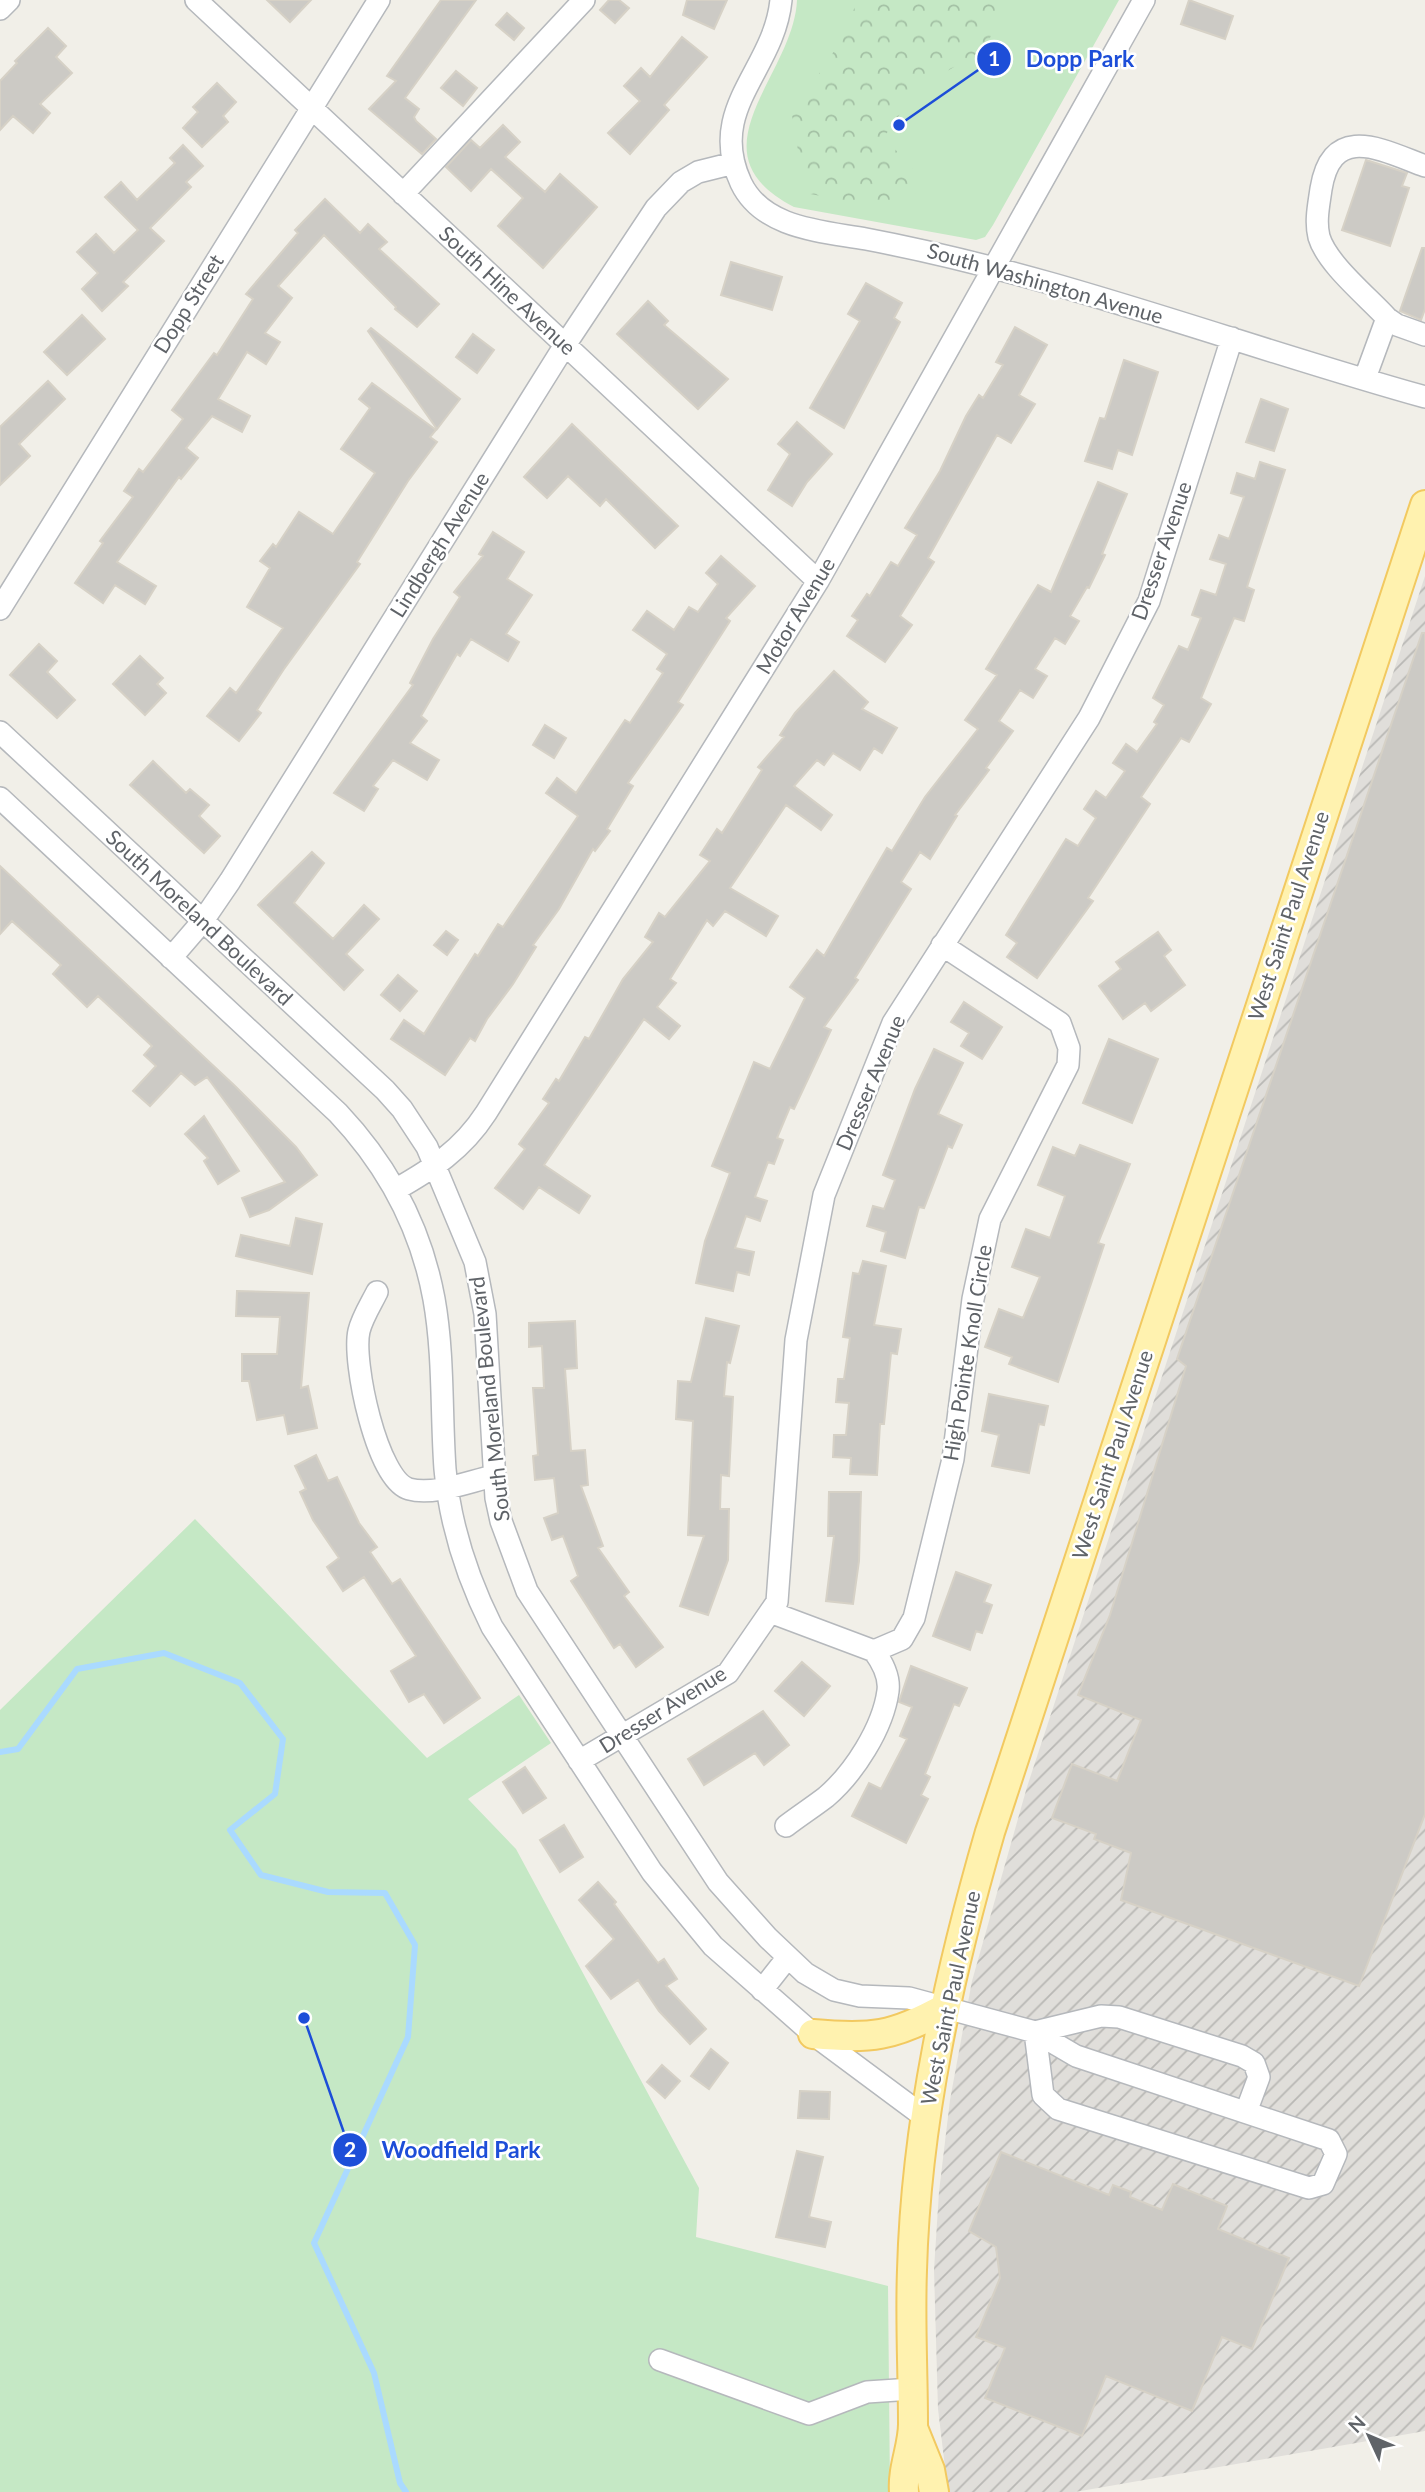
<svg xmlns="http://www.w3.org/2000/svg" width="1425" height="2492" viewBox="0 0 1425 2492" font-family="Lato,sans-serif">
<defs>
<pattern id="industrial-furrows" width="10" height="10" patternUnits="userSpaceOnUse" patternTransform="scale(1.75)"><rect width="10" height="10" fill="#e0deda"/><path d="M-1 1l2-2M0 10L10 0M9 11l2-2" fill="none" stroke="#b9b8b5"/></pattern>
<pattern id="forest-crowns" width="20" height="18" patternUnits="userSpaceOnUse" patternTransform="scale(1.75)"><rect width="20" height="18" fill="#c5e8c5"/><path d="M2 6a3 3 0 1 1 6 0M12 15a3 3 0 1 1 6 0" fill="none" stroke="#a3c0a4"/></pattern>
</defs>
<rect width="100%" height="100%" fill="#f1efe8"/>
<path fill="url(#industrial-furrows)" d="M1425 576V2431L1075 2492H948L938 2409 934 2270 939 2192 950 2100 972 1981 1027 1787Z"/>
<path fill="#c5e8c5" d="M797 0H1119L993 225 985 237 976 240 794 207C687 152 794 76 797 0Z
M195 1519 427 1758 519 1695 551 1743 468 1799 516 1849 699 2188 696 2237 888 2286 890 2492H0V1710Z"/>
<path fill="url(#forest-crowns)" d="M858 0H1007L985 49 918 88 884 137 929 187 885 208 805 193 792 115 838 45Z"/>
<g fill="none" stroke-linecap="round" stroke-linejoin="round">
<path stroke="#aadaff" stroke-width="6" d="M0 1752 18 1749 77 1669 164 1653 240 1683 283 1739 275 1794 230 1830 261 1875 328 1892 385 1893 415 1945 408 2037 314 2243 374 2373 400 2483 406 2492"/>
</g>
<path fill="#cccac5" stroke="#d6d1c6" stroke-width="2" d="M267 0H311L290 22Z
M441 0H476L405 98 419 109 414 117 416 121 436 139 422 154 369 109 396 81 387 76Z
M609 0H619L629 8 615 23 600 10Z
M687 0H727L714 29 683 15Z
M1189 0 1233 16 1225 39 1181 24Z
M507 13 524 28 514 40 496 25Z
M48 28 66 46 56 57 72 73 40 104 50 113 33 133 13 116 0 130V81L17 63 15 61Z
M682 37 707 57 664 105 669 110 630 154 608 133 640 101 624 86 641 68 650 77Z
M456 71 477 88 463 106 441 88Z
M217 83 236 102 223 116 228 122 202 147 183 128 198 112 193 107Z
M503 125 520 142 505 157 545 192 560 174 597 207 543 268 498 226 523 198 491 169 471 191 446 167 471 140 480 148Z
M183 145 203 166 186 182 191 187 150 228 164 241 123 282 128 286 102 311 82 289 98 273 77 252 96 234 114 253 138 230 105 197 121 182 137 200 175 163 170 158Z
M1366 160 1407 173 1402 186 1409 188 1390 246 1342 230Z
M325 199 360 233 368 224 387 242 379 249 439 304 417 327 395 309 396 307 324 235 278 286 292 298 265 333 280 342 266 364 247 352 218 399 250 416 242 432 212 416 186 448 198 458 181 479 179 477 117 562 156 586 145 604 115 585 103 603 75 583 103 543 100 541 133 497 124 491 139 469 143 472 183 419 172 410 214 353 217 355 253 299 246 294 298 233 295 230Z
M1422 248H1425V309L1421 320 1400 311Z
M731 262 782 277 772 310 721 295Z
M866 283 902 303 894 318 900 322 844 428 810 408 860 321 848 314Z
M648 301 668 321 664 325 728 379 698 409 617 334Z
M82 315 105 339 67 375 44 352Z
M1015 327 1047 345 1019 395 1035 404 1011 443 997 435 928 558 934 562 900 616 912 625 885 662 847 636 858 620 852 616 867 594 870 596 891 562 898 566 917 535 905 528 940 471 966 416 979 395 983 398 1003 365 996 362Z
M371 328 460 399 437 429 368 331Z
M473 334 494 350 477 373 456 357Z
M1124 360 1158 372 1132 455 1118 450 1112 469 1085 461 1100 418 1105 419Z
M48 381 65 399 19 444 30 456 0 485V427Z
M372 383 436 430 430 437 437 442 408 481 357 562 360 564 284 669 257 710 261 713 239 741 207 716 230 688 236 693 283 628 247 607 270 568 260 561 273 544 276 547 299 512 333 534 375 473 341 449 370 408 359 399Z
M1261 399 1288 409 1274 451 1246 442Z
M797 422 832 454 807 482 792 506 768 490 790 454 778 444Z
M572 424 678 526 655 548 606 499 600 506 568 476 547 498 524 477Z
M1260 462 1285 470 1247 587 1254 590 1244 621 1234 618 1201 698 1211 704 1189 742 1181 738 1141 797 1150 804 1088 898 1093 901 1037 978 1007 957 1017 943 1006 935 1066 839 1078 846 1096 818 1084 809 1096 791 1106 798 1125 771 1113 763 1126 744 1137 752 1157 724 1154 722 1164 705 1153 698 1179 646 1188 650 1201 618 1192 615 1201 590 1216 595 1226 564 1210 559 1219 535 1229 539 1244 497 1231 493 1237 473 1255 479Z
M1098 482 1127 494 1102 554 1105 555 1089 588 1087 587 1070 616 1079 621 1065 644 1055 638 1035 669 1047 676 1033 698 1020 690 999 721 1013 731 986 768 989 770 955 815 957 816 930 859 920 852 901 882 911 889 855 978 858 980 824 1027 831 1030 794 1109 790 1107 777 1138 783 1140 774 1164 768 1162 755 1197 767 1201 760 1221 746 1216 735 1248 754 1252 749 1275 737 1272 733 1291 696 1283 705 1241 730 1173 712 1166 754 1062 770 1069 805 998 790 987 817 950 824 956 887 848 892 851 925 797 978 729 965 720 997 675 986 669 1038 585 1051 592Z
M493 532 524 552 507 579 532 595 506 634 519 642 508 661 471 639 460 656 457 654 421 716 427 721 410 743 439 760 427 780 393 760 373 786 378 789 364 811 334 793 413 685 410 683 433 639 460 597 454 592 483 556 479 554Z
M721 556 755 586 726 618 730 621 678 702 683 705 628 783 633 786 607 829 610 831 595 851 593 849 559 909 533 945 536 947 513 984 487 1019 475 1041 470 1038 445 1075 391 1039 404 1020 424 1034 475 954 478 956 498 924 503 927 578 816 546 793 557 778 576 793 625 720 630 723 663 673 657 669 667 654 633 630 647 611 674 630 689 607 698 612 718 584 706 573Z
M1422 633H1425V1814L1359 1986 1121 1900 1131 1853 1094 1839 1096 1834 1052 1818 1072 1764 1117 1781 1141 1720 1078 1695 1110 1615 1186 1366 1177 1359Z
M39 644 57 661 47 672 75 700 57 718 10 675Z
M140 656 163 678 157 684 166 693 145 715 113 684Z
M834 671 868 702 862 709 897 728 882 753 874 748 860 770 833 753 824 765 817 760 794 786 832 815 821 830 786 805 730 888 778 916 766 936 725 911 713 926 707 920 670 979 676 983 657 1007 680 1026 669 1039 644 1019 544 1165 590 1196 579 1213 539 1187 523 1209 495 1188 525 1149 519 1144 549 1103 543 1099 556 1079 559 1081 585 1037 589 1039 623 979 653 942 645 937 659 913 665 917 710 861 700 855 717 829 722 833 762 770 758 767 784 737 780 735 795 713Z
M545 725 566 738 554 758 533 745Z
M153 761 186 793 190 789 209 805 199 816 220 836 204 853 130 785Z
M312 852 324 863 294 903 333 939 364 905 379 919 346 954 363 970 344 990 258 905Z
M0 866 235 1086 296 1147 317 1175 269 1210 250 1217 242 1198 285 1182 207 1077 195 1085 181 1073 150 1106 133 1091 156 1066 144 1055 152 1046 98 996 87 1007 53 974 61 965 12 921 0 934Z
M446 931 458 940 447 955 434 945Z
M1158 932 1171 950 1164 956 1185 985 1151 1011 1145 1003 1123 1019 1099 986 1121 969 1116 962Z
M398 975 417 991 400 1011 381 995Z
M964 1002 1002 1027 982 1059 961 1046 969 1033 951 1022Z
M1109 1039 1158 1059 1132 1123 1083 1103Z
M934 1049 963 1063 938 1114 962 1125 952 1148 948 1146 924 1208 919 1207 905 1258 881 1251 886 1232 867 1226 873 1206 884 1209 895 1180 883 1175 915 1089Z
M204 1116 239 1171 218 1184 204 1161 208 1158 185 1134Z
M1080 1145 1130 1164 1098 1243 1104 1245 1058 1382 1009 1364 1012 1357 985 1347 999 1309 1023 1318 1040 1277 1012 1267 1026 1229 1050 1238 1063 1202 1065 1196 1038 1185 1053 1147 1075 1156Z
M296 1218 322 1224 312 1274 236 1256 241 1235 290 1246Z
M863 1261 886 1266 874 1325 901 1329 897 1354 891 1353 884 1424H880L877 1475 850 1474 851 1458 833 1457 834 1435H846L849 1403 836 1402 838 1379H844L850 1338 843 1337 853 1273 859 1274Z
M237 1291 309 1293 301 1388 308 1386 317 1428 288 1434 284 1415 257 1420 249 1381H242V1354H277L280 1317 236 1316Z
M706 1318 739 1326 730 1363 727 1362 724 1396 733 1397 729 1476 721 1475 720 1509H729L728 1560 708 1615 680 1606 704 1536 688 1535 693 1421 676 1419 678 1381 691 1382Z
M575 1321 577 1368 565 1369 571 1451 585 1450 588 1485 581 1486 603 1546 598 1548 629 1592 624 1596 663 1647 636 1667 620 1644 614 1648 571 1581 578 1576 563 1536 552 1540 544 1518 558 1513 554 1478 535 1480 533 1456 538 1455 533 1388H544L542 1346 529 1347V1323Z
M989 1394 1048 1406 1044 1425 1039 1424 1029 1473 992 1466 999 1435 982 1431Z
M316 1455 328 1481 337 1477 359 1523 377 1547 370 1552 392 1584 400 1579 480 1698 444 1723 424 1694 409 1702 391 1671 416 1656 364 1577 343 1591 327 1567 339 1558 313 1520 300 1492 306 1489 295 1466Z
M829 1492H861L859 1561 853 1604 826 1601 834 1536H828Z
M956 1572 991 1585 984 1602 992 1605 982 1633 976 1631 970 1650 933 1636Z
M802 1662 830 1686 804 1716 775 1691Z
M911 1666 967 1688 959 1706 954 1704 925 1774 930 1777 921 1795 928 1799 906 1843 852 1816 869 1783 881 1789 907 1739 900 1736 912 1707 899 1702Z
M763 1711 789 1745 764 1765 755 1753 704 1785 688 1759Z
M525 1767 546 1798 523 1813 503 1782Z
M564 1825 583 1857 560 1872 540 1840Z
M598 1882 616 1902 614 1904 658 1963 664 1959 677 1979 666 1986 706 2029 690 2044 659 2011 638 1980 611 1999 586 1966 614 1939 579 1900Z
M711 2049 728 2063 709 2089 691 2076Z
M662 2065 680 2081 665 2098 647 2082Z
M800 2091 830 2092 829 2119 798 2118Z
M797 2151 823 2157 809 2217 831 2222 825 2247 776 2237Z
M1001 2152 1109 2195 1113 2185 1131 2192 1130 2197 1162 2210 1173 2184 1227 2206 1218 2229 1289 2258 1252 2349 1222 2337 1192 2411 1106 2376 1082 2436 985 2398 1005 2348 976 2337 1000 2278 996 2247 969 2231Z"/>
<g fill="none" stroke-linecap="round" stroke-linejoin="round">
<g stroke="#b5b8bc" stroke-width="24">
<path id="minor" d="M196 0 818 581
M781 0C774 71 706 108 741 183 763 229 822 231 866 239 1057 275 1238 345 1425 397
M0 9 9 0
M1425 166C1382 150 1332 122 1321 189 1319 204 1315 221 1319 237 1327 264 1368 297 1387 318L1397 325 1425 335
M403 194 584 0
M1365 378 1387 318
M0 609 379 0
M0 732 385 1090 402 1109 427 1147 475 1262 485 1314 496 1498 501 1521 527 1591 718 1882 768 1938 805 1973 834 1990 860 1996 909 1998 1035 2032 1076 2056 1329 2140 1336 2154 1323 2184 1309 2188 1058 2109 1043 2095 1035 2032
M0 798 338 1113C387 1165 421 1228 434 1299 444 1355 441 1413 445 1469 450 1525 467 1577 492 1627L652 1872 713 1946 813 2034 926 2118
M171 958 202 922 230 881 565 345 656 208 681 182 698 172 734 163
M395 1190C432 1169 462 1150 486 1113L818 581 1144 0
M377 1292C371 1304 362 1318 359 1331 352 1361 377 1480 409 1489 434 1496 470 1481 494 1476
M770 1612 874 1651C882 1662 890 1676 888 1691 883 1728 854 1773 826 1797 813 1807 799 1816 786 1826
M874 1651 902 1639 914 1618 953 1459 973 1299 990 1219 1068 1065 1069 1048 1060 1023 942 945
M579 1761 728 1673 777 1602 796 1340 824 1195 893 1023 1089 718 1149 601 1232 338
M762 1990 788 1957
M1035 2032 1101 2016 1119 2017 1242 2056 1254 2063 1259 2077 1246 2112
M660 2360 809 2414 867 2392 912 2389"/>
</g>
<g stroke="#f2c960" stroke-width="32">
<path id="major" d="M813 2034C871 2039 893 2037 945 2008
M913 2428 930 2470 934 2492
M904 2492C902 2468 913 2447 913 2424 913 2373 910 2321 912 2270 916 2121 949 1974 990 1832L1425 505"/>
</g>
<use href="#minor" stroke="#fff" stroke-width="21"/>
<use href="#major" stroke="#fff2af" stroke-width="28"/>
</g>
<g text-anchor="middle" stroke-width="5" stroke-linejoin="round" paint-order="stroke">
<g font-size="21" fill="#5f6368" stroke="#fff">
<text transform="translate(1045 284) rotate(16)" y="7">South Washington Avenue</text>
<text transform="translate(507 291) rotate(43)" y="7">South Hine Avenue</text>
<text transform="translate(189 304) rotate(-58)" y="7">Dopp Street</text>
<text transform="translate(440 545) rotate(-58)" y="7">Lindbergh Avenue</text>
<text transform="translate(1162 551) rotate(-71)" y="7">Dresser Avenue</text>
<text transform="translate(796 616) rotate(-59)" y="7">Motor Avenue</text>
<text transform="translate(1289 916) rotate(-72)" y="7">West Saint Paul Avenue</text>
<text transform="translate(199 918) rotate(43)" y="7">South Moreland Boulevard</text>
<text transform="translate(871 1083) rotate(-67)" y="7">Dresser Avenue</text>
<text transform="translate(968 1353) rotate(-81)" y="7">High Pointe Knoll Circle</text>
<text transform="translate(490 1399) rotate(-96)" y="7">South Moreland Boulevard</text>
<text transform="translate(1113 1455) rotate(-72)" y="7">West Saint Paul Avenue</text>
<text transform="translate(663 1710) rotate(-32)" y="7">Dresser Avenue</text>
<text transform="translate(951 1998) rotate(-78)" y="7">West Saint Paul Avenue</text>
</g>
</g>
<path fill="none" stroke="#1d4ed8" stroke-width="2.5" d="M899 125L994 59M304 2018L350 2150"/>
<g fill="#1d4ed8" stroke="#fff" stroke-width="2.5">
<circle cx="899" cy="125" r="7"/>
<circle cx="304" cy="2018" r="7"/>
<circle cx="994" cy="59" r="18"/>
<circle cx="350" cy="2150" r="18"/>
</g>
<g font-size="21" text-anchor="middle" font-weight="bold" fill="#fff">
<text x="994" y="66">1</text>
<text x="350" y="2157">2</text>
</g>
<g font-size="23" text-anchor="middle" font-weight="bold" fill="#1d4ed8" stroke="#fff" stroke-width="5" stroke-linejoin="round" paint-order="stroke">
<text x="1080" y="67">Dopp Park</text>
<text x="461" y="2158">Woodfield Park</text>
</g>
<g transform="translate(1369 2436) rotate(314)" stroke="#ffffff" stroke-width="5" paint-order="stroke">
<path d="M0-5L12 26L0 18L-12 26Z" fill="#5f6368"/>
<text y="-10" font-size="19" font-weight="bold" text-anchor="middle" fill="#5f6368">N</text>
</g>
</svg>
